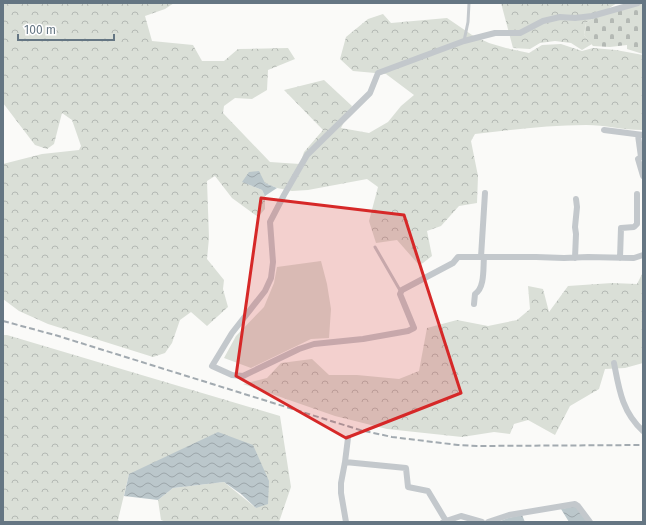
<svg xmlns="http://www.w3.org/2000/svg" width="646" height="525" viewBox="0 0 646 525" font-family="'Fira Sans',sans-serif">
<defs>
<pattern id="forest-crowns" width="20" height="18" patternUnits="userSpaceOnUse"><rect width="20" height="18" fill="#dadfd7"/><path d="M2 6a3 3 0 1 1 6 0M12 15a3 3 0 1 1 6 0" fill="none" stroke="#b4b9b4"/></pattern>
<pattern id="cemetery-stones" width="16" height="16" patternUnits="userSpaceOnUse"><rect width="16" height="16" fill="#dadfd7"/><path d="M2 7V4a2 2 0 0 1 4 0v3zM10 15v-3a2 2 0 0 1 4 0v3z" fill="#b4b9b4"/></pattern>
<pattern id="water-waves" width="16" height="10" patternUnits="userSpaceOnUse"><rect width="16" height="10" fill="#bbc7cb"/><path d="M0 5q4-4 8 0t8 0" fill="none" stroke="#9ca6aa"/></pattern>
</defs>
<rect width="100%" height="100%" fill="#fafaf8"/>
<path fill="#dadfd7" d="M321 261 327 284 331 309 329 338 311 339 251 368 224 358 236 336 264 307 274 283 277 267Z"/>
<path fill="url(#forest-crowns)" d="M3 3H174L165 9 145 16 152 41 193 45 202 61H224L238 49 288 48 295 59 268 70 267 90 252 99 235 98 224 106 223 113 270 162 300 164 304 152 323 130 284 90 324 80 352 106 341 128 369 133 388 122 401 106 414 95 386 74 353 71 340 59 346 37 368 19 383 14 391 23 447 18 472 35 489 43 506 48 529 53 542 45 561 44 582 51 593 48 616 50 643 55V118H642V130C623 130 605 125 586 125 549 125 512 130 475 134L471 141 478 176 477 203 459 206 441 226 427 231 432 256 423 263 419 265 397 240 376 243 369 221 378 187 367 179 308 190 292 191 277 188 265 183 243 182 262 190 265 196V209L258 217 232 198 215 176 207 181 209 238 207 259 224 280 223 289 228 307 207 326 191 312 180 320 172 343 165 353 153 357 48 324 19 311 3 299V164L42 154 79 150 81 146 72 120 62 113 54 144 47 149 35 145 3 103Z
M501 3H617L586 23 584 35 592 44 582 50 571 43 555 41 540 43 530 49 513 48Z
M643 272V363L625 368 605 369 599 389 570 406 555 435 528 420 514 424 510 434 494 432 462 437 387 429 335 416 243 384 267 378 281 363 312 359 329 375H357L399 379 419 371 427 328 457 320 488 326 517 320 530 309 528 286 543 289 549 312 568 286 612 283 637 284Z
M3 335H7L280 416 291 487 279 522H166L161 520 158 500 173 488 224 482 256 508 269 481 129 474 118 520 120 522H3Z"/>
<path fill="url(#cemetery-stones)" d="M637 3H643V54L627 49V45L610 47 593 46 584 35 586 23 598 15Z"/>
<path fill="url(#water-waves)" d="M259 171 265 183 277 188 265 196 262 190 242 182 249 172Z
M218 432 253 445 269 481 268 504 256 508 241 494 224 482 173 488 158 500 124 496 129 474Z
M576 506 588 522H569L561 509Z
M522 515 525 522H498L508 518Z"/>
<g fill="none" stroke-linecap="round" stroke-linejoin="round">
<path stroke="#c3c8cc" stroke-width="3" d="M464 41 468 22 469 3
M375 247 401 292"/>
<path stroke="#c3c8cc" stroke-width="6" d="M638 3 592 16 575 18 560 17 543 21 520 33H495L464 41 378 73 370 93 307 155 284 195 270 222 273 262 271 278 265 291 232 333 212 366 232 375 243 376 299 349 314 344 363 339 408 331 414 328 400 294 402 290 453 263 458 257H536L564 258 588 257 634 258 643 255
M604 130 643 135
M638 135 641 157 638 159 643 176
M481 257 485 193
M575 258 576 234 575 227 577 207 576 199
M620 258 621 228 634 227 637 224V194
M474 304 475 294C485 288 483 268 484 257
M614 363C619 389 622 412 643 431
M345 462 406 468 408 487 428 491 446 521
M346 522 341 493V483L345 462 348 438
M443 522 461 516 482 522
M488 522 509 515 575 504 578 506 590 522"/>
<path stroke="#a2aab0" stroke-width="2" stroke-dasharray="6 3" stroke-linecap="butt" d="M3 321 55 335 360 430 392 437 458 445 477 446 643 445"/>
</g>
<path fill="#d62828" fill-opacity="0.2" stroke="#d62828" stroke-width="3" stroke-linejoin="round" d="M261 198 404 215 461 393 346 438 236 376Z"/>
<rect width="646" height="525" fill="none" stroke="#657683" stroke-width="8"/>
<path d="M18 34v6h96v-6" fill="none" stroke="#657683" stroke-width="2"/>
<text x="24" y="34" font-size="12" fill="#657683" stroke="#ffffff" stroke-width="3" paint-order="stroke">100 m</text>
</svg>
